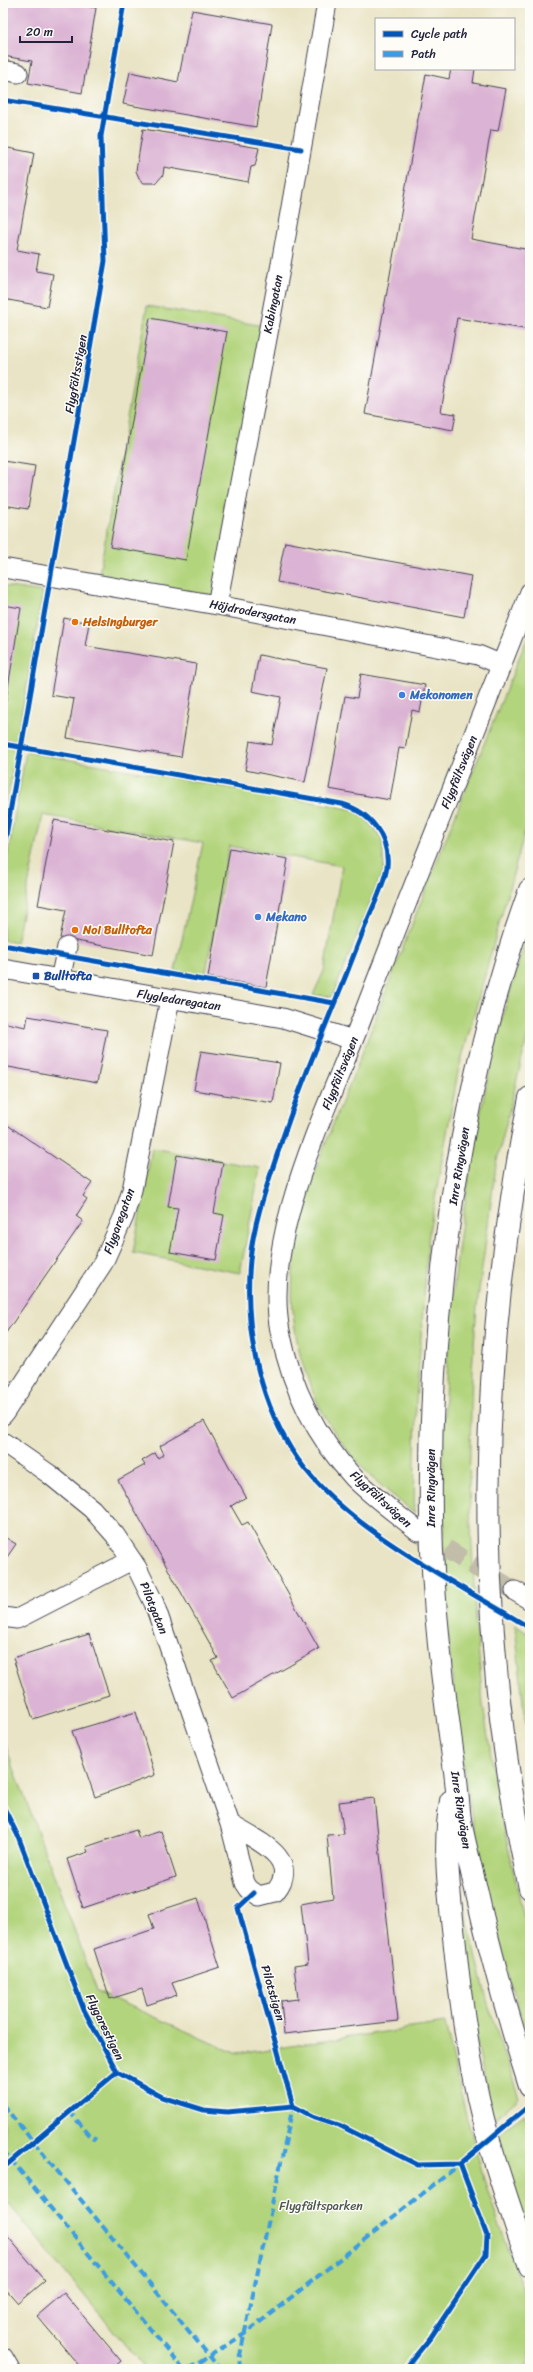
<svg xmlns="http://www.w3.org/2000/svg" width="533" height="2372" viewBox="0 0 533 2372" font-family="Sriracha,sans-serif">
<rect width="100%" height="100%" fill="#fdfcf7"/>
<filter id="ink" filterUnits="userSpaceOnUse"><feTurbulence type="fractalNoise" baseFrequency=".025" numOctaves="2"/><feDisplacementMap in="SourceGraphic" scale="8" xChannelSelector="R" yChannelSelector="G"/><feConvolveMatrix kernelMatrix="1 2 1 2 8 2 1 2 1" color-interpolation-filters="sRGB"/></filter>
<filter id="wash" filterUnits="userSpaceOnUse"><feTurbulence type="fractalNoise" baseFrequency=".012" numOctaves="4" result="noise"/><feDisplacementMap in="SourceGraphic" scale="16" xChannelSelector="R" yChannelSelector="G"/><feGaussianBlur stdDeviation="0.9" result="paint"/><feColorMatrix in="noise" values="0 0 0 0 0 0 0 0 0 0 0 0 0 0 0 0 0 1.4 0 .05"/><feComposite in="paint" operator="in"/></filter>
<g filter="url(#wash)">
<rect width="100%" height="100%" fill="#e9e4c5"/>
<path fill="#b2d47c" stroke="#6a7b5c" d="M147 306 264 326 213 601 98 580Z
M3 586 43 592 17 741 3 739Z
M530 631V813L458 1072 429 1232 416 1402 414 1513C402 1502 389 1493 377 1482 331 1440 301 1383 294 1321 282 1222 334 1128 368 1038 420 901 475 766 530 631Z
M3 747 16 749 3 828Z
M26 752 352 809 366 819 382 839 384 869 332 997 313 995 324 971 342 866 229 846 205 977 175 971 203 843 43 815 16 943 3 940V880Z
M530 929V1026L496 1165 477 1306 472 1369 469 1489 476 1623 483 1705 499 1806 530 1945V2044C439 1771 421 1473 467 1189 481 1101 500 1014 530 929Z
M152 1148 260 1168 240 1273 133 1253Z
M515 1625 530 1635V1742L524 1712Z
M3 1739 97 1991 237 2054 445 2023 465 2111 488 2193 530 2309V2369H145L3 2197Z
M456 1873 488 2004 519 2098 493 2121 477 2043Z
M525 2114 530 2128V2243L497 2138 504 2129Z"/>
<g id="blocks">
<path fill="#dbb3d4" d="M8 3H69L96 8 82 93 28 83 32 61 3 56V32Z
M192 10 272 24 256 127 123 104 130 72 178 82Z
M451 69H475L473 83 506 89 498 131 491 130 471 239 530 250V330L457 318 441 412 456 414 453 430 365 414 426 74 449 79Z
M143 129 259 148 255 166 251 167 248 182 164 167 163 175 156 183H144L140 180 136 171Z
M3 147 34 153 17 250 39 254 36 271 53 274 47 307 3 299Z
M150 318 227 332 186 560 110 547Z
M3 461 35 466 28 509 3 505Z
M285 542 471 576 464 617 277 582Z
M3 605 21 608 4 712H3Z
M64 618 89 623 85 646 196 664 181 757 67 738 74 699 51 695Z
M259 655 327 668 305 782 245 770 250 741 272 745 281 697 252 691Z
M361 674 425 685 420 712 412 710 405 749 399 748 390 800 329 789 345 696 357 698Z
M54 820 174 842 153 955 60 938 66 910 38 905Z
M230 848 288 859 266 987 208 977Z
M28 1016 107 1030 97 1083 3 1066V1038L6 1023 26 1027Z
M201 1051 280 1063 273 1103 194 1090Z
M6 1124 92 1183 83 1196 87 1199 76 1216 83 1221 3 1337V1169L6 1165 3 1163V1129Z
M177 1155 223 1163 214 1213 224 1215 216 1260 170 1252 178 1208 168 1207Z
M204 1421 246 1497 231 1506 242 1525 248 1522 319 1649 233 1698 212 1661 218 1658 118 1480 145 1465 142 1461 155 1453 158 1458 164 1454 160 1446Z
M3 1536 16 1544 3 1563Z
M89 1634 109 1695 33 1719 13 1658Z
M136 1712 155 1775 95 1797 72 1731Z
M374 1798 398 2021 284 2034 281 2001 298 1999 294 1966 308 1964 301 1904 333 1898 327 1835 344 1834 339 1802Z
M136 1830 139 1838 161 1831 176 1877 83 1908 67 1859 88 1852 86 1847Z
M198 1898 220 1967 172 1983 177 1995 147 2005 142 1989 110 1999 94 1949 154 1929 149 1914Z
M3 2231 45 2280 18 2303 3 2286Z
M64 2293 121 2361 112 2369H82L37 2316Z"/>
</g>
</g>
<g filter="url(#ink)">
<use href="#blocks" fill-opacity="0" stroke="#403f50" stroke-width="1"/>
<g fill="none" stroke-linecap="round" stroke-linejoin="round">
<path stroke="#c1bda9" stroke-width="19" stroke-dasharray="19 10" stroke-linecap="butt" d="M422 1534 515 1591"/>
<g stroke="#403f50" stroke-width="21">
<path id="minor" d="M3 70 18 73
M3 568 217 605 478 655 502 665
M217 605 281 264 327 3
M3 969 283 1018 353 1040
M60 980 67 947
M3 1415 103 1263 124 1216 132 1190 170 999
M3 1442 49 1474 92 1509 115 1535 137 1568 154 1603 230 1824 245 1883 249 1889 259 1896 275 1892C303 1858 255 1840 230 1824
M418 1531C397 1514 373 1497 354 1478 316 1437 291 1386 280 1331 262 1237 327 1110 360 1023 415 879 474 736 530 592
M515 1591 530 1600
M3 1617 17 1619 132 1560
M3 2357 10 2369"/>
</g>
<g stroke="#403f50" stroke-width="24">
<path id="highway" d="M530 890C458 1089 428 1304 431 1515 432 1601 443 1686 455 1771 457 1787 458 1804 460 1820 464 1842 470 1864 475 1885 490 1953 509 2020 530 2086
M530 1098C477 1358 472 1628 530 1888
M451 1801C443 1845 449 1892 454 1937 460 1997 468 2060 483 2119 496 2169 513 2218 530 2266"/>
</g>
<use href="#minor" stroke="#fff" stroke-width="19"/>
<use href="#highway" stroke="#fff" stroke-width="22"/>
<path stroke="#3c9ce2" stroke-width="4" stroke-dasharray="8 4" stroke-linecap="butt" d="M3 2105 220 2369
M69 2111 93 2139 96 2137
M3 2150 183 2369
M189 2369 246 2333 459 2165
M241 2369 239 2360 293 2106"/>
<g stroke="#fdfcf7" stroke-width="8">
<path id="cycleway" d="M3 100 301 149
M3 744 342 804C370 812 390 837 387 867 385 880 379 893 374 905 364 928 355 952 346 975 321 1036 296 1096 276 1158 265 1191 253 1226 250 1260 244 1324 257 1394 291 1449 338 1526 454 1581 530 1628
M3 853 105 261 101 136 124 3
M3 945 334 1003
M3 1806 18 1836 84 2010 117 2072 162 2097 204 2110 227 2112 293 2106 312 2116 339 2125 418 2165 460 2164
M254 1893 238 1908 293 2106
M460 2164 530 2105
M3 2168 117 2072
M405 2369 431 2337 486 2254 487 2235 460 2164"/>
</g>
<use href="#cycleway" stroke="#0057b8" stroke-width="5"/>
</g>
</g>
<g fill="#e8710a" stroke="#fdfcf7" stroke-width="1.5">
<circle cx="75" cy="622" r="4"/>
<circle cx="75" cy="930" r="4"/>
</g>
<g fill="#3f7fe0" stroke="#fdfcf7" stroke-width="1.5">
<circle cx="402" cy="695" r="4"/>
<circle cx="258" cy="917" r="4"/>
</g>
<rect fill="#1a4fb4" stroke="#fdfcf7" stroke-width="1.5" x="32" y="972" width="8" height="8" rx="2"/>
<g text-anchor="middle" stroke-width="3" stroke-linejoin="round" paint-order="stroke">
<g font-size="12" fill="#22223b" stroke="#fdfcf7">
<text transform="translate(273 304) rotate(-79)" y="4">Kabingatan</text>
<text transform="translate(76 374) rotate(-80)" y="4">Flygfältsstigen</text>
<text transform="translate(253 612) rotate(11)" y="4">Höjdrodersgatan</text>
<text transform="translate(459 772) rotate(-68)" y="4">Flygfältsvägen</text>
<text transform="translate(179 1000) rotate(9)" y="4">Flygledaregatan</text>
<text transform="translate(340 1073) rotate(-68)" y="4">Flygfältsvägen</text>
<text transform="translate(459 1166) rotate(-81)" y="4">Inre Ringvägen</text>
<text transform="translate(119 1221) rotate(-70)" y="4">Flygaregatan</text>
<text transform="translate(431 1488) rotate(-90)" y="4">Inre Ringvägen</text>
<text transform="translate(381 1499) rotate(42)" y="4">Flygfältsvägen</text>
<text transform="translate(154 1608) rotate(68)" y="4">Pilotgatan</text>
<text transform="translate(461 1810) rotate(81)" y="4">Inre Ringvägen</text>
<text transform="translate(273 1993) rotate(74)" y="4">Pilotstigen</text>
<text transform="translate(105 2027) rotate(64)" y="4">Flygarestigen</text>
</g>
<g font-size="12" font-weight="bold" fill="#c56008" stroke="#fdfcf7" text-anchor="start">
<text x="83" y="626">Helsingburger</text>
<text x="83" y="934">Noi Bulltofta</text>
</g>
<g font-size="12" font-weight="bold" fill="#366cbe" stroke="#fdfcf7" text-anchor="start">
<text x="410" y="699">Mekonomen</text>
<text x="266" y="921">Mekano</text>
</g>
<g font-size="12" font-weight="bold" fill="#164399" stroke="#fdfcf7" text-anchor="start">
<text x="44" y="980">Bulltofta</text>
</g>
<g font-size="12" fill="#4d574e" stroke="#fdfcf7">
<text x="321" y="2210">Flygfältsparken</text>
</g>
</g>
<rect width="533" height="2372" fill="none" stroke="#fdfcf7" stroke-width="16"/>
<rect x="375" y="18" width="140" height="52" fill="#fdfcf7" stroke="#a5a5ac"/>
<rect x="383" y="31" width="20" height="6" fill="#0057b8" stroke="#a5a5ac"/>
<text x="411" y="38" font-size="12" fill="#22223b">Cycle path</text>
<rect x="383" y="51" width="20" height="6" fill="#3c9ce2" stroke="#a5a5ac"/>
<text x="411" y="58" font-size="12" fill="#22223b">Path</text>
<path d="M20 36v6h52v-6" fill="none" stroke="#22223b" stroke-width="2"/>
<text x="26" y="36" font-size="12" fill="#22223b" stroke="#fdfcf7" stroke-width="3" paint-order="stroke">20 m</text>
</svg>
